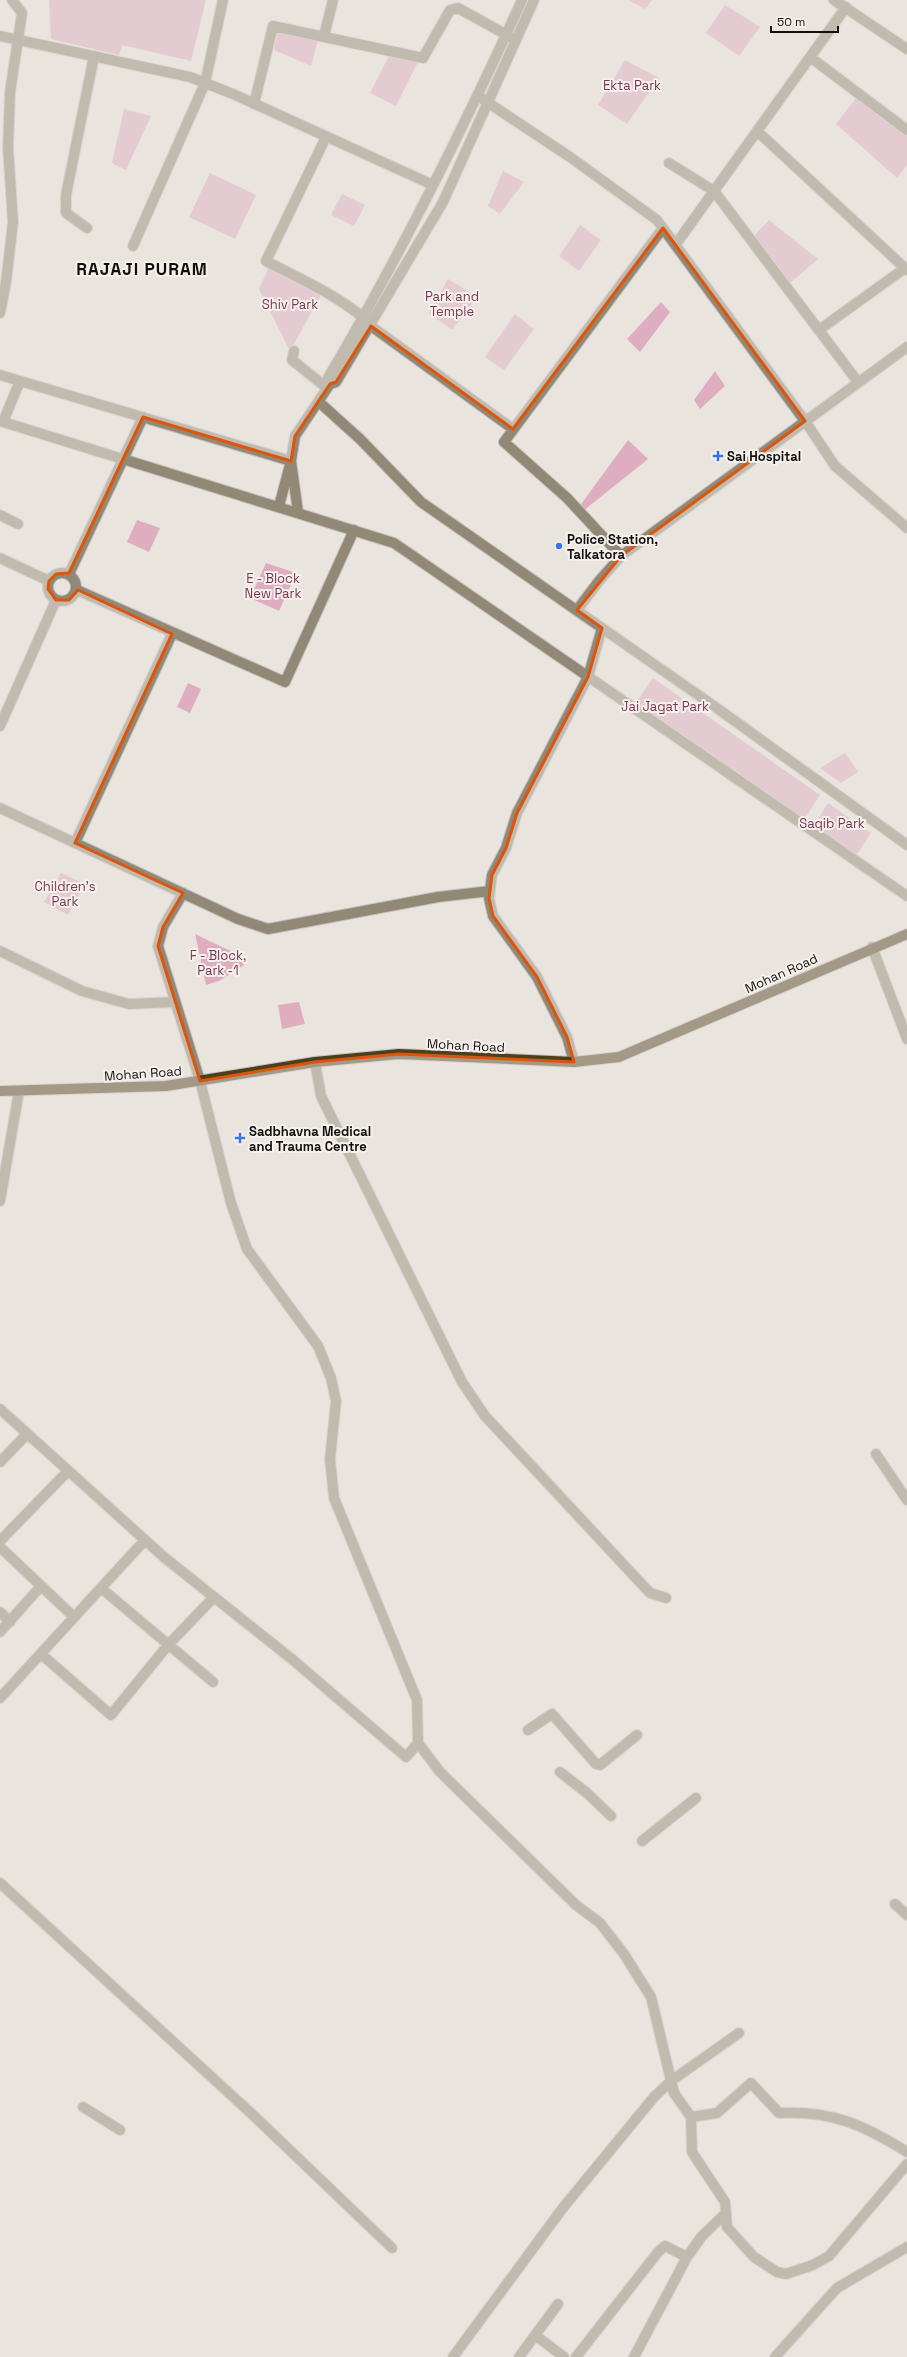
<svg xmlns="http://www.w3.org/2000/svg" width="907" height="2357" viewBox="0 0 907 2357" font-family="'Space Grotesk',sans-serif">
<rect width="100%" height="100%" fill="#eae4df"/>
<path fill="#deadc0" d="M49 0H206L191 61 122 45 119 55 51 39Z
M628 0H652L645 9Z
M725 5 760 27 739 56 706 33Z
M278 31 318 40 311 66 274 50Z
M389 56 418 62 396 106 370 93Z
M625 60 659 78 627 124 598 105Z
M856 98 907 136V165L897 178 836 124Z
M124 109 151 116 126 170 112 163Z
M503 171 524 182 500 214 488 206Z
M210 173 256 195 235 239 189 217Z
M342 194 365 205 354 226 331 215Z
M769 220 818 259 789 284 754 236Z
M580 225 601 240 579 271 559 256Z
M269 267 321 295 290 351 259 289Z
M448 279 477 297 452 330 429 313Z
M661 302 670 312 640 352 627 339Z
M515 314 534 329 504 370 485 357Z
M715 371 725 386 700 409 694 400Z
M628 440 648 459 583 511 579 507Z
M137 520 160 528 149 552 127 542Z
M266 563 296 573 279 611 250 598Z
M653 678 820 795 804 820 635 704Z
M188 683 201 689 190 713 177 707Z
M845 753 858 772 841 783 820 768Z
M828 803 871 833 856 856 813 827Z
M61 873 85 884 68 915 44 902Z
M195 934 241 956 244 965 219 981 206 985Z
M299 1002 305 1024 282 1029 278 1005Z"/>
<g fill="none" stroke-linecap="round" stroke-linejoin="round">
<g stroke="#c7c2be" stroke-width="12">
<path id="minor" d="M324 36 333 0
M810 57 907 130
M478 96 570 157 657 220 805 421 835 466 907 528
M254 104 273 26 423 58 450 10 458 8 516 40
M757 131 907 270
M326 137 266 261C296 277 349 300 371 326L513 429
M669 163 714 191 858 382
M87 228 66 213V195L94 56
M676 244 846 7
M133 246 205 83 223 0
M0 313 6 282 13 222 8 148 10 92 22 13 12 0
M819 330 905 268
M294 351 292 360 327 388
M3 422 20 381
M0 515 18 524
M621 556 567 498 504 442 663 228
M0 558 49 581
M77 590 285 682 354 530
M0 808 238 919 268 929 438 897 490 891
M75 843 172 634
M183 893 163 927 158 946 200 1081 231 1203 247 1249 318 1346 331 1378 336 1401 330 1459 334 1498 417 1700 418 1743 440 1772 576 1905 600 1923 624 1954 651 1997 674 2093 691 2117 692 2152 725 2202 727 2227 754 2257 777 2272 786 2274 813 2265 829 2256 907 2164
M872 947 907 1039
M0 951 82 991 129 1004 174 1002
M315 1062 321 1096 462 1382 485 1416 650 1593 666 1598
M574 1062 567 1037 537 977 493 916 489 898 492 875 506 848 517 813 588 677 602 628
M0 1409 165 1558 293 1660 406 1757 418 1743
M876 1454 907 1500
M0 1462 27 1434
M0 1541 68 1471
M0 1547 74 1617
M101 1588 213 1682
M0 1612 10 1622
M0 1632 41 1586
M41 1654 111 1715 168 1645 214 1597
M0 1698 145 1540
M528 1730 552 1714 596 1764 600 1765 637 1735
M560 1772 587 1793 611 1816
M642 1841 696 1798
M0 1883 253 2115 392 2248
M895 1904 907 1915
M83 2107 120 2130
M691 2117 717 2113 751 2083 779 2113C831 2110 864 2125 907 2152
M535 2335 564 2357
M453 2357 562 2209 654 2097 671 2081 739 2033
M519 2357 558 2304
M576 2357 658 2252 665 2246 687 2257
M634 2357 687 2257 702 2236 726 2213
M775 2357 837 2288 907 2247"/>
</g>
<g stroke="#c7c2be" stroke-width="12">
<path id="tertiary" d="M834 0 907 49
M0 36 190 77 233 94 433 185
M0 375 291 461 279 506
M330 384 328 378C400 256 463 129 522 0
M319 402 360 439 421 502 714 706 907 845
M0 421 394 543 907 896
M298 512 291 461 295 436 330 384 336 382 443 202 534 0
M48 587a14 14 0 1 1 28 0a14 14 0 1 1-28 0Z
M69 574 143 417
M577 610 599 581 621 556 907 347
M0 726 56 600
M0 1201 19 1091"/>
</g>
<g stroke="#c7c2be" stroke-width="12">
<path id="primary" d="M0 1091 166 1086 315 1062 399 1054 574 1062 619 1057 907 934"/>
</g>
<use href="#minor" stroke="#918976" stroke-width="10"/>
<use href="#tertiary" stroke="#918976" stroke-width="10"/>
<use href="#primary" stroke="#4e3f1b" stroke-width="10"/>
</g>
<path d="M0 0H907V2357H0ZM663 228 805 421 621 556 577 610 602 628 588 677 517 813 506 848 492 875 489 898 493 916 537 977 567 1037 574 1062 399 1054 315 1062 200 1081 158 946 163 927 183 893 75 843 172 634 78 590 69 600H56L48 589 49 581 56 574 69 573 143 417 291 461 295 436 330 384 336 382 371 326 513 429Z" fill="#eae4df" fill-opacity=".55" fill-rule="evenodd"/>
<path fill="none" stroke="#dd550c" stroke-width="3" stroke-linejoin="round" d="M663 228 805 421 621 556 577 610 602 628 588 677 517 813 506 848 492 875 489 898 493 916 537 977 567 1037 574 1062 399 1054 315 1062 200 1081 158 946 163 927 183 893 75 843 172 634 78 590 69 600H56L48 589 49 581 56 574 69 573 143 417 291 461 295 436 330 384 336 382 371 326 513 429Z"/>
<g fill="#3878e6" stroke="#f7f1ed" stroke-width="1.5">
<path d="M716 450h4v4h4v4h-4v4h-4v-4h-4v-4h4z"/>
<circle cx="559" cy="546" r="4"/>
<path d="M238 1132h4v4h4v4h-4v4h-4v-4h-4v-4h4z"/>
</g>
<g text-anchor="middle" stroke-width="4" stroke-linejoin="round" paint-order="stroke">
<g font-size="13" fill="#783855" stroke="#f7f1ed">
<text x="632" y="90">Ekta Park</text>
<text x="452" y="301">Park and<tspan x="452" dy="15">Temple</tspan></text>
<text x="290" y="309">Shiv Park</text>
<text x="273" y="583">E - Block<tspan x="273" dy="15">New Park</tspan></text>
<text x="665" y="711">Jai Jagat Park</text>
<text x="832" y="828">Saqib Park</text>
<text x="65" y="891">Children's<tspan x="65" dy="15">Park</tspan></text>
<text x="218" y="960">F - Block,<tspan x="218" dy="15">Park -1</tspan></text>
</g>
<g font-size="13" font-weight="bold" fill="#110f0e" stroke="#f7f1ed" text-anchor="start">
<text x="727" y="461">Sai Hospital</text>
<text x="567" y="544">Police Station,<tspan x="567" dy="15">Talkatora</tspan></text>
<text x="249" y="1136">Sadbhavna Medical<tspan x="249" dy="15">and Trauma Centre</tspan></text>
</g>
<g font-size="13" fill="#110f0e" stroke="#f7f1ed">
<text transform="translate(781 973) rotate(-24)" y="5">Mohan Road</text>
<text transform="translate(466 1045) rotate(3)" y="5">Mohan Road</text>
<text transform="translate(143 1073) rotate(-4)" y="5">Mohan Road</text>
</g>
<g font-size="17" font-weight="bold" letter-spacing="1" fill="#110f0e" stroke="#f7f1ed">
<text x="142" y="275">RAJAJI PURAM</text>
</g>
</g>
<path d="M771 26v6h67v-6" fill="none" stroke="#110f0e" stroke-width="2"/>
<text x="777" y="26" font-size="12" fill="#110f0e" stroke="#f7f1ed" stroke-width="3" paint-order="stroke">50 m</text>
</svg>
